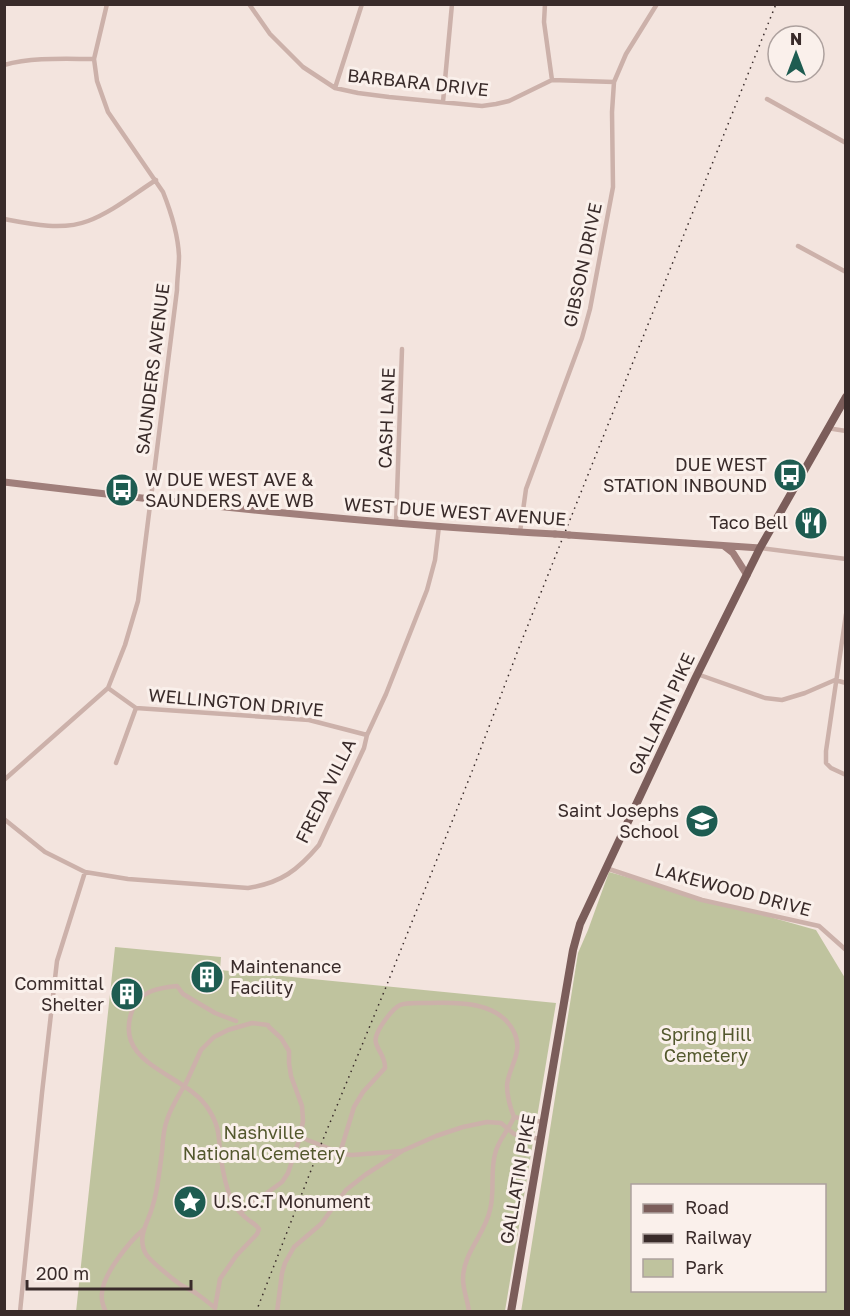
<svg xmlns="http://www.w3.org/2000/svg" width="850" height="1316" viewBox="0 0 850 1316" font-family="'Golos Text',sans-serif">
<rect width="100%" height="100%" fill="#f3e4de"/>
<path fill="#bfc39e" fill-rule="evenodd" d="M609 872 816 930 845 978V1311L521 1312 578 953 588 930ZM632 1186H824V1290H632Z
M115 947 221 957 220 970 556 1003 505 1311 76 1312Z"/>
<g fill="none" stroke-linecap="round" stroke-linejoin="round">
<path stroke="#ccb1aa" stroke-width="4.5" d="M249 4 270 34 303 67 335 88 358 93 389 97 482 106 496 104 509 101 552 80 614 82
M545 4 544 22 552 80
M4 65C33 57 65 59 94 59
M335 88 362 4
M767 99 846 143
M443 102 452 4
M4 219C30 224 62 231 88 221 112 212 134 194 156 180
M798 246 846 272
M827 428 846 431
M396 524 402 349
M520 532 526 489 582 338 590 309 613 187 612 112 614 82 626 54 657 4
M760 548 846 559
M846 614 826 751V763L831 768 846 775
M697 674 765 698 782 700 805 693 835 680 846 683
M108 688 136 708 309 720 367 735
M116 763 136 708
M4 780 108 688 125 645 138 601 177 290C177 279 179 267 179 256 178 234 171 212 163 192L108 112 97 81 94 59 107 4
M4 819 45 852 85 872 128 879 248 888C281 883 298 870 319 845L364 748 367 735 386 694 427 590 435 560 439 526
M606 868 702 900 819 926 846 950
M236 1021 215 1013 183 994 177 986C158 988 139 991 132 1011 112 1066 187 1073 209 1110 221 1129 218 1139 221 1159 223 1172 226 1187 231 1199 233 1205 240 1213 245 1217 250 1222 255 1223 259 1229L257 1234 236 1256 220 1279 215 1308C209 1303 203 1298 197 1294 192 1290 186 1288 181 1285 174 1280 150 1261 146 1254 139 1242 143 1231 148 1219 157 1198 159 1174 162 1152 163 1141 163 1130 167 1120 171 1107 179 1095 186 1083L201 1050 214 1037 228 1030 252 1023 268 1025 269 1027 281 1038 289 1051V1063L291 1076 302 1106 303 1121 300 1137 343 1154 352 1155 402 1151 436 1136 463 1127 487 1122 501 1123 514 1134 540 1139
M514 1117 543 1122
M340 1153 354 1107 363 1092 385 1068C386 1054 371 1046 377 1034 380 1026 392 1009 400 1005 407 1002 419 1003 428 1003 457 1002 499 1001 514 1032 524 1052 509 1066 507 1085 507 1096 510 1107 514 1117 509 1130 498 1140 495 1154 490 1172 495 1192 490 1210 485 1234 463 1253 463 1279 463 1290 468 1301 469 1312
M241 1212 282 1182 288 1173 300 1137
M20 1312 42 1093 57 961 85 872
M106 1312C103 1306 101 1299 102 1293 103 1274 129 1242 144 1229
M277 1312 282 1273 285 1263 294 1247 321 1224 346 1190 365 1175 402 1151"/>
<path stroke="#a07f7b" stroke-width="7" d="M4 482C187 504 371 524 555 534
M569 535 760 548
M724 546 733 553 747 575"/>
<path stroke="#7b5d5a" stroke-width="8" d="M511 1312 573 950 580 924 695 679 760 548 846 397"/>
<path stroke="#392b2a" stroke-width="1.5" stroke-dasharray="1.5 4.5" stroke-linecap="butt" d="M256 1312 322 1142 386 987 473 769 520 645 776 4"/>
<path stroke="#a07f7b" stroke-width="7" d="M555 534 569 535"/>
</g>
<defs>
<g id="bus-disc" transform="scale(1.725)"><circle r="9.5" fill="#1e5c51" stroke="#faf0eb"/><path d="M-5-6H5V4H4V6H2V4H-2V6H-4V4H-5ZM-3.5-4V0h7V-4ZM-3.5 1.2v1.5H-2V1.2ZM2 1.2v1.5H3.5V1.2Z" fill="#fff"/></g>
<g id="restaurant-disc" transform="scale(1.725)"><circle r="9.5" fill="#1e5c51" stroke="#faf0eb"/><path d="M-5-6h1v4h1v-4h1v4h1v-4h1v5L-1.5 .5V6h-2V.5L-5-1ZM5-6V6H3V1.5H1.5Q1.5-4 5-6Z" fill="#fff"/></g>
<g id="school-disc" transform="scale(1.725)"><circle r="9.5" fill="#1e5c51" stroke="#faf0eb"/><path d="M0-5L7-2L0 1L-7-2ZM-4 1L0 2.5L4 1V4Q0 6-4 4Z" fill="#fff"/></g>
<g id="building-disc" transform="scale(1.725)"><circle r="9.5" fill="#1e5c51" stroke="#faf0eb"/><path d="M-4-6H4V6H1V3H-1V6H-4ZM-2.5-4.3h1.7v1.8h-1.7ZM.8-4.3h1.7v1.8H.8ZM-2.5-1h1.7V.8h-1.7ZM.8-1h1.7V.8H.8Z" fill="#fff"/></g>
<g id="sight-disc" transform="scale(1.725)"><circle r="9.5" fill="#1e5c51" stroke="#faf0eb"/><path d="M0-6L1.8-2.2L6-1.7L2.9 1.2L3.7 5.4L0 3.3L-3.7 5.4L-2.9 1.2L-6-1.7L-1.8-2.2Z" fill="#fff"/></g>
</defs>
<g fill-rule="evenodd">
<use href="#bus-disc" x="790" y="475"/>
<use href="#bus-disc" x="122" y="490"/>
<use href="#restaurant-disc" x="811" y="523"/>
<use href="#school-disc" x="702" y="821"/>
<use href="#building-disc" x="207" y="977"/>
<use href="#building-disc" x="127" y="994"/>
<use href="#sight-disc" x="190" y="1202"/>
</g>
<g text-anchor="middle" stroke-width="6" stroke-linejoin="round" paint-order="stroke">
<g font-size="18" fill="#392b2a" stroke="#faf0eb">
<text transform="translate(418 83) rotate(6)" y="6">BARBARA DRIVE</text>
<text transform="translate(583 265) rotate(-78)" y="6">GIBSON DRIVE</text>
<text transform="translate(153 369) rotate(-83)" y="6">SAUNDERS AVENUE</text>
<text transform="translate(387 418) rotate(-88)" y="6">CASH LANE</text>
<text transform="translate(455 512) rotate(4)" y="6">WEST DUE WEST AVENUE</text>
<text transform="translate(236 703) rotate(5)" y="6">WELLINGTON DRIVE</text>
<text transform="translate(662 714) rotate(-65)" y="6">GALLATIN PIKE</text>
<text transform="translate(326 791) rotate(-64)" y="6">FREDA VILLA</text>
<text transform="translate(733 890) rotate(15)" y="6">LAKEWOOD DRIVE</text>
<text transform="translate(518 1179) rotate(-80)" y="6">GALLATIN PIKE</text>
</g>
<g font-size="18" fill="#392b2a" stroke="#faf0eb" text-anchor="end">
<text x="767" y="471">DUE WEST<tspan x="767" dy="21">STATION INBOUND</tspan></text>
<text x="145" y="486" text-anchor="start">W DUE WEST AVE &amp;<tspan x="145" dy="21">SAUNDERS AVE WB</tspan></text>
<text x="788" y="529">Taco Bell</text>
<text x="679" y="817">Saint Josephs<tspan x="679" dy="21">School</tspan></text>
<text x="230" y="973" text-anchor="start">Maintenance<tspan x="230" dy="21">Facility</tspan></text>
<text x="104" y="990">Committal<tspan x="104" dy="21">Shelter</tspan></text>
<text x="213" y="1208" text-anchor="start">U.S.C.T Monument</text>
</g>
<g font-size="18" fill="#53582d" stroke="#faf0eb">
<text x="706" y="1041">Spring Hill<tspan x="706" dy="21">Cemetery</tspan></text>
<text x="264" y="1139">Nashville<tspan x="264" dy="21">National Cemetery</tspan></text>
</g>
</g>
<rect width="850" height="1316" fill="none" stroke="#392b2a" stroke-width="12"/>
<rect x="631" y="1184" width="195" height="108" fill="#faf0eb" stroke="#ada19e" stroke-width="1.5"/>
<rect x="643" y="1204" width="30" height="9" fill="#7b5d5a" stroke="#ada19e" stroke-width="1.5"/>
<text x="685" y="1214" font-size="18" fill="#392b2a">Road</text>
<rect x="643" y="1234" width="30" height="9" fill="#392b2a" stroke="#ada19e" stroke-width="1.5"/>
<text x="685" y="1244" font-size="18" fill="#392b2a">Railway</text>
<rect x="643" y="1259" width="30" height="18" fill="#bfc39e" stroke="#ada19e" stroke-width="1.5"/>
<text x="685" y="1274" font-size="18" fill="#392b2a">Park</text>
<g transform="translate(796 54)"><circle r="28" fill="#faf0eb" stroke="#ada19e" stroke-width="1.5"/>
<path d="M0-4.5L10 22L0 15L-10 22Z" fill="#1e5c51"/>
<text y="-9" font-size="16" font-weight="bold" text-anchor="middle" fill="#392b2a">N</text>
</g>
<path d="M27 1280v9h164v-9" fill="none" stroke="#392b2a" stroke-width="3"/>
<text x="36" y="1280" font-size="18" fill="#392b2a" stroke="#faf0eb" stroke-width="4.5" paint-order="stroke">200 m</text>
</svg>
